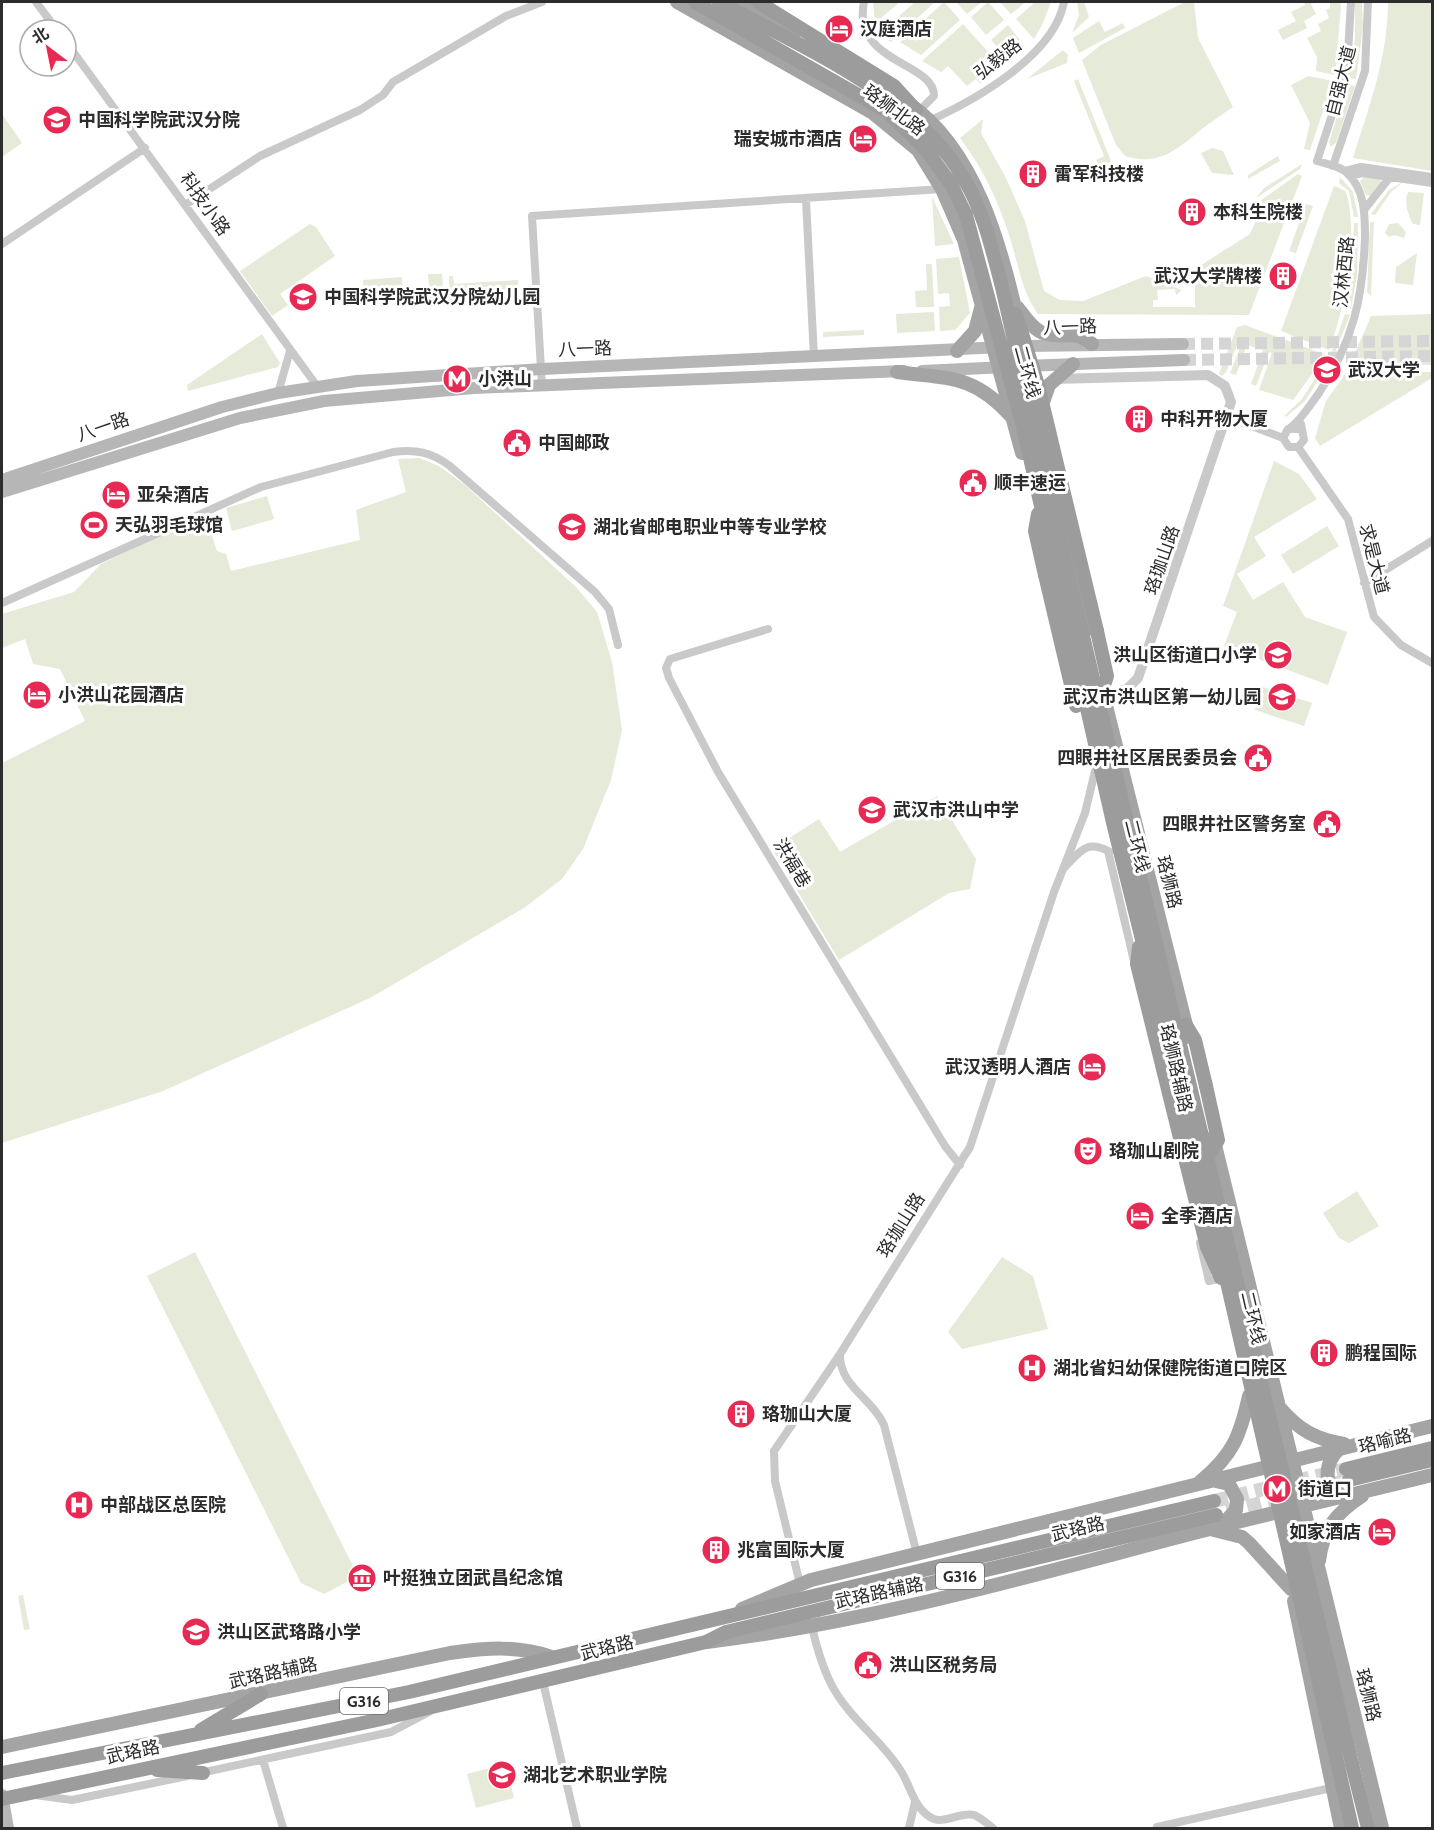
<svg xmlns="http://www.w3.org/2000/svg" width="1434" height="1830" viewBox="0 0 1434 1830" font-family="Cabin,'Noto Sans SC',sans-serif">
<rect width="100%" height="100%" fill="#fff"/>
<path fill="#e5ead9" d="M873 2H900L875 23Z
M915 2H935L891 42 881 36V32Z
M944 2 960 20 921 55 900 42Z
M956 2H982L967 14Z
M988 2 1004 20 986 35 971 17Z
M1000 2H1026L1011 14Z
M1035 2H1051L1043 23 1034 39 1016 19Z
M1077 2H1084L1089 17 1072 33 1079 15Z
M1185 2H1194L1198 38 1233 107C1223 114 1212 121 1202 129 1177 149 1159 167 1125 156L1116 145 1082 60 1101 45Z
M1304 2H1316L1311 4 1316 14 1304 21 1307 28 1283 40 1278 30 1296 21 1291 12 1305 5Z
M1330 2H1340L1341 6 1335 75 1316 71 1317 57 1307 38 1321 31 1318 24 1329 18 1326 10 1330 8Z
M1355 2H1362L1363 27 1356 79 1349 78 1355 39Z
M1388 2H1432V171L1353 158C1369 107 1388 56 1388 2Z
M1099 21 1105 32 1123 23 1125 28 1079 53 1073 38Z
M963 24 997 62 999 70 980 84 976 79 967 86 948 66 941 72 922 61Z
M1008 25 1024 45 1010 57 1005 56 991 40Z
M1063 50 1068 55 1067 63 1027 79Z
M1309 76 1333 81 1310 150 1304 149 1310 123 1291 85Z
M1078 79 1113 166 1109 168 1108 165 1100 168 1096 160 1104 156 1074 81Z
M1347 84 1355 86 1336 143 1331 147 1329 142Z
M2 114 22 143 2 157Z
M983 119 981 133 1006 178 1025 221 1044 291 1060 300 1083 301 1146 276 1182 290 1176 295 1175 289 1157 290 1158 300H1153V307H1195V269L1250 234 1255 223 1256 204 1298 174 1302 176 1249 315 1038 314C1020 289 1018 260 1008 232 997 198 982 167 960 138Z
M1212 148 1223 151 1234 175 1212 173 1201 153Z
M1278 156 1280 161 1248 179V175Z
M1302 164 1300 169 1256 198 1264 188Z
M1126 178a7 7 0 1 1 14 0a7 7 0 1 1-14 0Z
M1340 177 1353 192 1358 217H1354L1349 191 1339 183Z
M1364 177 1380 179 1382 183 1370 196 1366 195 1360 181Z
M1404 181 1391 192 1375 215 1371 214 1389 190Z
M1334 186 1345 191 1348 199C1357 245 1345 307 1329 350L1281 331Z
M1408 192 1424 193 1420 225 1413 224C1408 216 1404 201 1408 192Z
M932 197 954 244 935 246Z
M1306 204 1313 206 1296 253 1289 251Z
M1370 222H1374L1371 296 1367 292Z
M1354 223H1358L1357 275 1351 309 1347 308 1352 275Z
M1398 223 1406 232 1404 238 1394 235 1389 237 1385 233 1389 224Z
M310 224 316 227 335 256 280 294 288 305 272 316 240 271Z
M1417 253 1413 285 1395 283 1396 267Z
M959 257 970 313 955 330 940 331 939 307 950 306 949 293 938 294 936 259Z
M926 264H932L934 307H916L915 291 927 290Z
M428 274H442L444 298 430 299Z
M449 276H453L454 284 518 280 519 299 450 303Z
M402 277 403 297 377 298V294L364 295 363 280Z
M934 312 935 331 897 333 896 314Z
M1345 314 1350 315 1335 352 1332 351Z
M1432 314V365H1350L1371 316Z
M1245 325 1326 355 1293 400 1259 390 1272 353 1269 352 1256 386 1251 384 1263 350 1247 345 1236 375 1230 373 1242 343 1239 341 1226 372 1222 376 1219 374 1237 327Z
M864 330V335L823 337V332Z
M262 334 280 363 278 367 188 391 187 385Z
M1329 357 1332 358 1305 401 1286 417 1285 415 1302 399Z
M1362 371 1432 372V378L1320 446 1315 438 1326 401 1346 373Z
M419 458 439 466 465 485 577 588 597 612 612 662 622 730 611 780 583 849 562 879 524 908 370 998 163 1091 2 1143V763L85 721 60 669 33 664 25 639 2 648V614L74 592 101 564 205 514 217 551 226 554 231 571 360 540 356 510 406 492 398 459Z
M1274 461 1299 474 1317 499 1254 537 1266 556 1237 574 1253 600 1283 582 1305 617 1347 632 1328 685 1224 646 1237 612 1223 606Z
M267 496 274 519 232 531 226 508Z
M1327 526 1339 546 1293 574 1281 555Z
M1263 687 1312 703 1304 726 1255 710Z
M937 796 976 859 970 889 949 893 839 960 772 849 819 819 840 852Z
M1357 1191 1379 1226 1349 1243 1339 1238 1323 1213Z
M195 1252 358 1576 324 1594 301 1583 147 1276Z
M1002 1257 1033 1276 1048 1329 962 1349 948 1332Z
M23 1595 30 1629 24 1630 18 1596Z
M506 1764 514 1798 476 1808 467 1774Z"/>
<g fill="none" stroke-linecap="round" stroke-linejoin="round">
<path stroke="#d5d5d5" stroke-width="12" stroke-dasharray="12 6" stroke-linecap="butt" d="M1183 344 1432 341
M1184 360 1432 356"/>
<path stroke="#d5d5d5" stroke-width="14" stroke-dasharray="14 7" stroke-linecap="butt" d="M1214 1501 1346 1469
M1227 1512 1349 1480"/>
<path stroke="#c9c9c9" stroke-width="8" d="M36 2 57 30
M864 2C851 63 935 62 934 96L919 111
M66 42 317 386
M929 121C975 100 1054 56 1064 2
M1333 166 1365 71 1368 2
M1345 171 1361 167 1432 177
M1350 176 1362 173 1432 183
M806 200 814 357
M185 205 260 156 360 110 383 95 393 82 506 16 542 2
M1364 210 1390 177
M2 244 145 148
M542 386 532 216 942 189
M278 393 290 351
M1228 417 1283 438
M1290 428C1303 418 1309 406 1319 393 1353 342 1363 298 1365 237 1365 215 1365 189 1347 173 1340 166 1327 164 1317 161L1347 69 1351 2
M1298 447 1348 519 1374 617 1401 645 1432 663
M1298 447H1289L1283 438 1288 429H1300
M1298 447 1304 440 1301 424
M1364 583 1432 541
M2 603 261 487 393 452C416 449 431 452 450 466L595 592 609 609 618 645
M768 629 670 659 666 668 669 678 718 772 945 1146 960 1165
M1108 851 1134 961
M1064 868C1081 851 1086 839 1110 852
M1200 1243 1209 1281 1221 1278
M840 1354C839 1386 872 1398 884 1425L917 1554
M800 1584 775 1481 774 1451 840 1354 970 1147 1054 892 1085 813 1096 767
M812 1627C817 1649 823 1671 835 1691 852 1720 881 1740 899 1768 910 1783 913 1807 930 1817 943 1826 960 1811 974 1815 981 1818 988 1824 993 1828
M543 1682 577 1828
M263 1760 283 1828
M200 1773 391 1732 429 1712
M35 1795 72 1800 187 1776
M1157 1827 1331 1788
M909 1828 915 1802"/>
<path stroke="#c9c9c9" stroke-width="10" d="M1054 379 1208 375 1225 386 1231 402 1138 678 1127 689 1104 696"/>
<path stroke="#b6b6b6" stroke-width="12" d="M1024 366 1184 360
M922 371 1006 367
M2 480 222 407 278 393 357 381 542 369 1024 346 1183 344
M2 492 240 418 324 401 474 388 904 371
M2 1795 8 1828"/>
<path stroke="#a4a4a4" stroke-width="14" d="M677 2 873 113 918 150 942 189 964 240 1022 453
M740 2 795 32
M908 103C976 149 1002 249 1019 325
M1018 308C1025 317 1034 331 1046 334 1066 339 1074 329 1092 344
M957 351 975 331 981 308
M897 372C949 379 973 374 1011 416
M1041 408 1049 385 1073 364
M1057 493 1088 629
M1101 686 1189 1037
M1213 1137 1382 1828
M1280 1408C1299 1430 1315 1439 1344 1444
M1340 1448C1324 1463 1321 1488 1346 1497
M1216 1481 1229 1484 1237 1499 1236 1510 1223 1524
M1200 1482C1233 1455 1240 1436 1249 1396
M1214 1530 1242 1537 1249 1543 1291 1589
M1319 1561C1323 1529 1336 1513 1362 1496
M1294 1601 1341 1828
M742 1609 811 1580 1432 1426
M707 1642C871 1622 1030 1576 1190 1534 1270 1513 1352 1495 1432 1475
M2 1747 450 1653C486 1648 517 1645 552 1657"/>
<path stroke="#9c9c9c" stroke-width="14" d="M1038 514 1035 531 1045 575
M1097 631 1107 676 1102 691
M1186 1025 1195 1040 1206 1086
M1207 1247 1221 1278
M1346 1469 1432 1448
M1349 1480 1432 1460
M201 1730 261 1694
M1352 1764 1368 1828
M1338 1766 1352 1828
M157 1770 203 1773
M2 1773 409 1692 1214 1501
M2 1799 377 1720 706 1642 726 1632 1216 1515"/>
<path stroke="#9c9c9c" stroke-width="14" d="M695 2 888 112 926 150 951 184 966 215 1023 427 1114 827 1224 1269 1338 1766
M719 2C803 48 915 94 964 179 984 212 992 250 1002 287 1114 780 1236 1271 1352 1764
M758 2 894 86 916 110
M1016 314 1038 385 1097 631
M1045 575 1076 706
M1139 947 1137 964 1207 1247
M1206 1086 1218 1140 1208 1156"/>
</g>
<defs>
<g id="hotel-disc" transform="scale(1.5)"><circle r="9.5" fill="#e72a53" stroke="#fff"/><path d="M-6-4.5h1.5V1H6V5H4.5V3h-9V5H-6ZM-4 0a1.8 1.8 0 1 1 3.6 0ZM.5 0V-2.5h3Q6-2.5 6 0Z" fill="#fff"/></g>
<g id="university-disc" transform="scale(1.5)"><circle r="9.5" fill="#e72a53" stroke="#fff"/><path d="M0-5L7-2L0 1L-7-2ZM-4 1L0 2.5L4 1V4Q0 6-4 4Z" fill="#fff"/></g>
<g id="building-disc" transform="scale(1.5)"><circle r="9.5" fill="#e72a53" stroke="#fff"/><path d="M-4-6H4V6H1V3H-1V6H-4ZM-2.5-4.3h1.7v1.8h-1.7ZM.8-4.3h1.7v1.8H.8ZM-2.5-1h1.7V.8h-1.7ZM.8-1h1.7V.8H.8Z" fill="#fff"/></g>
<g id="school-disc" transform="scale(1.5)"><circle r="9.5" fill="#e72a53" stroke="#fff"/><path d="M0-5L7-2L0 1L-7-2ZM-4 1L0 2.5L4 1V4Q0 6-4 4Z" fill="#fff"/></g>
<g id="metro-disc" transform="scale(1.5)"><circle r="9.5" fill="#e72a53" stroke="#fff"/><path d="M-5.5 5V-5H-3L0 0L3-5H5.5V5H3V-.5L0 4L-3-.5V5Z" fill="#fff"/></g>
<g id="civic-disc" transform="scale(1.5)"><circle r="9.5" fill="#e72a53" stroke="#fff"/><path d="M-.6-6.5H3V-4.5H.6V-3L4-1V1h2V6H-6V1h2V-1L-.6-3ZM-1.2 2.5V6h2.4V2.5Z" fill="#fff"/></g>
<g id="stadium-disc" transform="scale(1.5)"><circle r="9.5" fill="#e72a53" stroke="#fff"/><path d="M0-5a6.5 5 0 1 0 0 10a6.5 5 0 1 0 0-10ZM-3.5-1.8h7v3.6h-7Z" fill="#fff"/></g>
<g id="theatre-disc" transform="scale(1.5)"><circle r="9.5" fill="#e72a53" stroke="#fff"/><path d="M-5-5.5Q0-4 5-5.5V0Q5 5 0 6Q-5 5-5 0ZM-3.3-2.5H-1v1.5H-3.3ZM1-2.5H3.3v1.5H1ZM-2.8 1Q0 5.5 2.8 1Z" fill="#fff"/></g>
<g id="hospital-disc" transform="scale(1.5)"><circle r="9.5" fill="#e72a53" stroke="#fff"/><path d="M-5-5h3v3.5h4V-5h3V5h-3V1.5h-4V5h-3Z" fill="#fff"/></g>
<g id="museum-disc" transform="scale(1.5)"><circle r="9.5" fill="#e72a53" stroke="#fff"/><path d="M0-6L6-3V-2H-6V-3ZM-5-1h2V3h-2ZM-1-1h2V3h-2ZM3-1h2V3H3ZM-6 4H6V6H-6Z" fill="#fff"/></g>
</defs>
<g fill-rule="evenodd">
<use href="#hotel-disc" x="839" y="29"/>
<use href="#university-disc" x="57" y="120"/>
<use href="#hotel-disc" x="863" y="139"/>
<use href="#building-disc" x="1033" y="174"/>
<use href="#building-disc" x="1192" y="212"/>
<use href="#building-disc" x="1283" y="276"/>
<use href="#school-disc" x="303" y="297"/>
<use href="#university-disc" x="1327" y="370"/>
<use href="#metro-disc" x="457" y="379"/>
<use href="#building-disc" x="1139" y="419"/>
<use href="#civic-disc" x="517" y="443"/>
<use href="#civic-disc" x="973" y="483"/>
<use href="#hotel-disc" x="116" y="495"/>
<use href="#stadium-disc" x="94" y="525"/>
<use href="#university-disc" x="572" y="527"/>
<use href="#school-disc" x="1278" y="655"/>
<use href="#hotel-disc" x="37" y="695"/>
<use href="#school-disc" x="1282" y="697"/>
<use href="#civic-disc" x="1258" y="758"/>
<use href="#school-disc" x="872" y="810"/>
<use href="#civic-disc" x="1327" y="824"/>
<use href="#hotel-disc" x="1092" y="1067"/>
<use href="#theatre-disc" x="1088" y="1151"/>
<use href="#hotel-disc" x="1140" y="1216"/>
<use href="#building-disc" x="1324" y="1353"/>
<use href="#hospital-disc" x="1032" y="1368"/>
<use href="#building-disc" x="741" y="1414"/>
<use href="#metro-disc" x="1277" y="1489"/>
<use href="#hospital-disc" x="79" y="1505"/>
<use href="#hotel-disc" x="1382" y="1532"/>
<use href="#building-disc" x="716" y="1550"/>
<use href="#museum-disc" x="362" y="1578"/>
<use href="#school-disc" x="196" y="1632"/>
<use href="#civic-disc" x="868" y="1665"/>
<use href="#university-disc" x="502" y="1775"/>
</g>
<g text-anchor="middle" stroke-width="6" stroke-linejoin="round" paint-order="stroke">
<g fill="#fff" stroke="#6b6b6b" stroke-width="1.5">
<rect x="936" y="1563" width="48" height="26" rx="4.5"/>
<rect x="340" y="1688" width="48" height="26" rx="4.5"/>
</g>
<g font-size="16" font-weight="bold" fill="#2c2c2c">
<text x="960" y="1582">G316</text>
<text x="364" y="1707">G316</text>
</g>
<g font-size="18" font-weight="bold" fill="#2c2c2c" stroke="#fff" text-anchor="start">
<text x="860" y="35">汉庭酒店</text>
<text x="78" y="126">中国科学院武汉分院</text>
<text x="842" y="145" text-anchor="end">瑞安城市酒店</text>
<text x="1054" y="180">雷军科技楼</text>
<text x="1213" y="218">本科生院楼</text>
<text x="1262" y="282" text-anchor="end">武汉大学牌楼</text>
<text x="324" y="303">中国科学院武汉分院幼儿园</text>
<text x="1348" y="376">武汉大学</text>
<text x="478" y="385">小洪山</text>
<text x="1160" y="425">中科开物大厦</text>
<text x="538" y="449">中国邮政</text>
<text x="994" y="489">顺丰速运</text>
<text x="137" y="501">亚朵酒店</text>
<text x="115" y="531">天弘羽毛球馆</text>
<text x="593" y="533">湖北省邮电职业中等专业学校</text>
<text x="1257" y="661" text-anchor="end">洪山区街道口小学</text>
<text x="58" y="701">小洪山花园酒店</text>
<text x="1261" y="703" text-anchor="end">武汉市洪山区第一幼儿园</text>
<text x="1237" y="764" text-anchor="end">四眼井社区居民委员会</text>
<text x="893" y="816">武汉市洪山中学</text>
<text x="1306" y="830" text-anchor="end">四眼井社区警务室</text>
<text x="1071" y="1073" text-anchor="end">武汉透明人酒店</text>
<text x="1109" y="1157">珞珈山剧院</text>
<text x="1161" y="1222">全季酒店</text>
<text x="1345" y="1359">鹏程国际</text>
<text x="1053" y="1374">湖北省妇幼保健院街道口院区</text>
<text x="762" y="1420">珞珈山大厦</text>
<text x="1298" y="1495">街道口</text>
<text x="100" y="1511">中部战区总医院</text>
<text x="1361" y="1538" text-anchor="end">如家酒店</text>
<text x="737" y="1556">兆富国际大厦</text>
<text x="383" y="1584">叶挺独立团武昌纪念馆</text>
<text x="217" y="1638">洪山区武珞路小学</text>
<text x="889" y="1671">洪山区税务局</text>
<text x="523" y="1781">湖北艺术职业学院</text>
</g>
<g font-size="18" fill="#2c2c2c" stroke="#fff">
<text transform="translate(998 59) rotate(-38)" y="6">弘毅路</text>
<text transform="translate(1341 81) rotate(-76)" y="6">自强大道</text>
<text transform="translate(894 110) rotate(37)" y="6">珞狮北路</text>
<text transform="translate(205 204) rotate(55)" y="6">科技小路</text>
<text transform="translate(1344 272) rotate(-84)" y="6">汉林西路</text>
<text transform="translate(1070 327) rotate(-2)" y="6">八一路</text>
<text transform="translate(585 349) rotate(-2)" y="6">八一路</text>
<text transform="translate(1027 372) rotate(75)" y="6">二环线</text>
<text transform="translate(103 427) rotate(-19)" y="6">八一路</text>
<text transform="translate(1374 559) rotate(76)" y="6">求是大道</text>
<text transform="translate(1162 560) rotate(-71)" y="6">珞珈山路</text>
<text transform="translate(1137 846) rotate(76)" y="6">二环线</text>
<text transform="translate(792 863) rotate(59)" y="6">洪福巷</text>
<text transform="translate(1169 882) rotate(76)" y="6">珞狮路</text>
<text transform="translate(1176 1068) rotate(77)" y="6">珞狮路辅路</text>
<text transform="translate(901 1225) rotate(-58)" y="6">珞珈山路</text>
<text transform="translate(1253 1318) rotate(77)" y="6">二环线</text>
<text transform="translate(1385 1441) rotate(-14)" y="6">珞喻路</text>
<text transform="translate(1078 1529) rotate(-13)" y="6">武珞路</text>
<text transform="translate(879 1593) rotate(-12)" y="6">武珞路辅路</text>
<text transform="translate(607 1648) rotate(-14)" y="6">武珞路</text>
<text transform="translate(273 1673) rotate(-12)" y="6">武珞路辅路</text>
<text transform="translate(1368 1695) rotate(76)" y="6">珞狮路</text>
<text transform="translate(133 1752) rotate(-12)" y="6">武珞路</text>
</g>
</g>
<rect width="1434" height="1830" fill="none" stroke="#2c2c2c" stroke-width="6"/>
<g transform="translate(48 48) rotate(328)"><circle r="28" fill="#ffffff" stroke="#ababab" stroke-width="1.5"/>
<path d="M0-4.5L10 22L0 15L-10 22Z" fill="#e72a53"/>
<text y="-9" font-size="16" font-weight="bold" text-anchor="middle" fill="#2c2c2c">北</text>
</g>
</svg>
